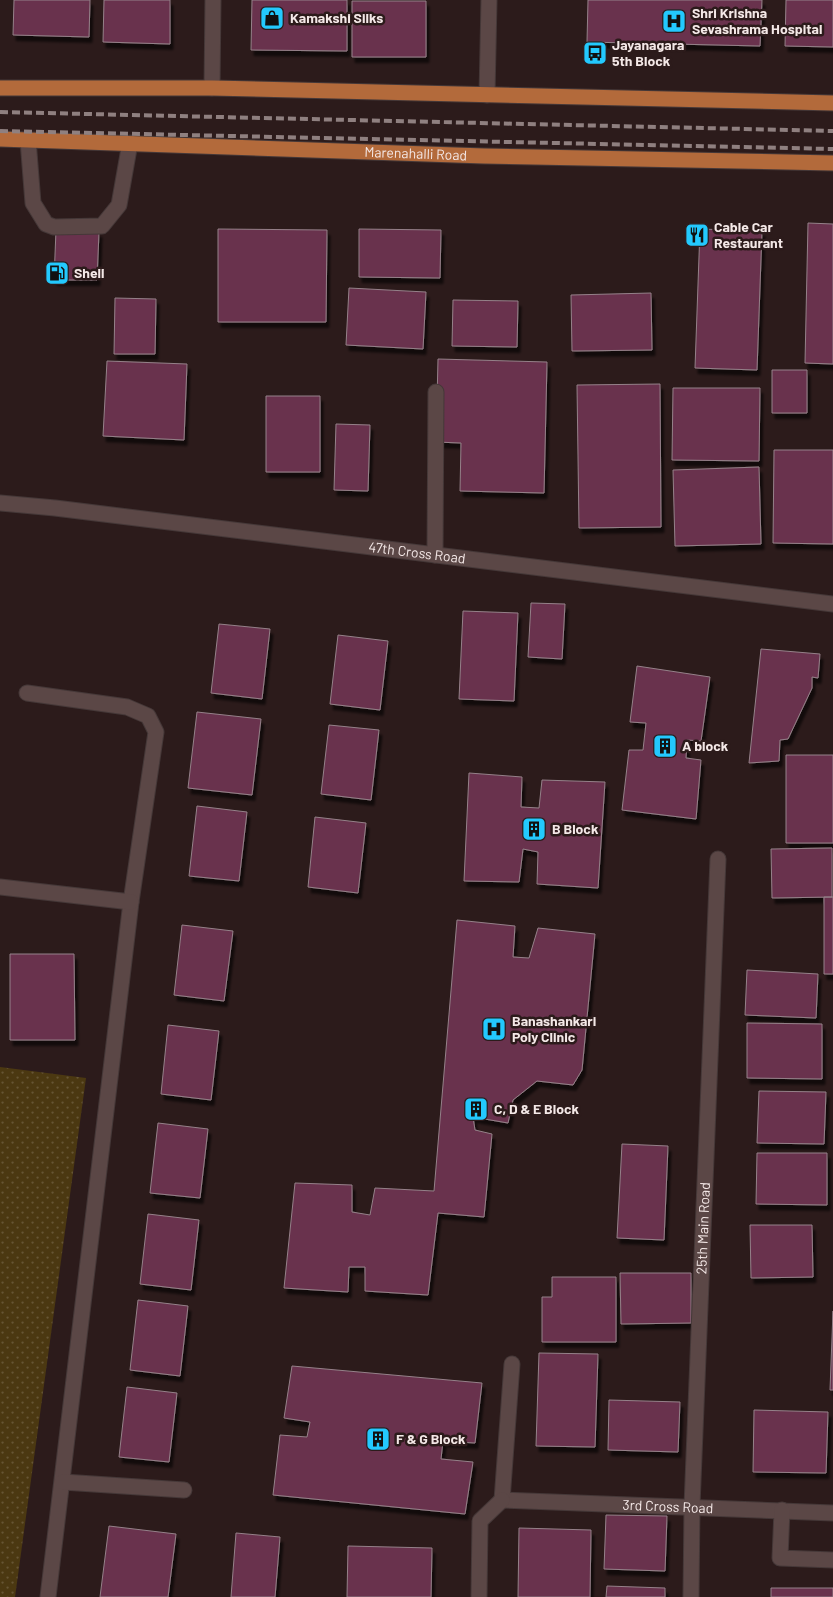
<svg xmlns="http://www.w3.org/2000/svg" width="833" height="1597" viewBox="0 0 833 1597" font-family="Barlow,sans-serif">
<defs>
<pattern id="grass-dots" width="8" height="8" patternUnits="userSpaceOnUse" patternTransform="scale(1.25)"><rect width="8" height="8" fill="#4b3811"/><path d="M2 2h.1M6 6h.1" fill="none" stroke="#665534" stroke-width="1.8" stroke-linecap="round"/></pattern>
<filter id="shadow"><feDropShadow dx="3" dy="5.5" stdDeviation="1" flood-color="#0009"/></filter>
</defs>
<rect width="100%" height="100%" fill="#2c1b1b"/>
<path fill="url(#grass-dots)" d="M0 1067 86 1078 15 1597H0Z"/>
<path fill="#69334e" stroke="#958189" filter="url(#shadow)" d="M14 0H90L89 37 13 35Z
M104 0H170V44L103 42Z
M252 0H347V51L251 50Z
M588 0H762L760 46 587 42Z
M786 0H833V47L785 46Z
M352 1H426V57H352Z
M808 223 833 224V364L805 363Z
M218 229 327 230 326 322H218Z
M359 229 441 230 440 278 359 277Z
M700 229 762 231 757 370 695 368Z
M56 230 99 232 97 280H54Z
M349 288 426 292 423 349 346 345Z
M651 293 652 350 572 351 571 295Z
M115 298 156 299 155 354H114Z
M453 300 518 301 517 347 452 346Z
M438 359 547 362 544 493 460 491 461 443 436 442Z
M107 361 187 364 184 440 103 436Z
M772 370H807V413H772Z
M660 384 661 527 579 528 577 385Z
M673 388H760L759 461 672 460Z
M266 396H320V472H266Z
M336 424 370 425 368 491 334 490Z
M774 450H833V544L773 543Z
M759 467 761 544 675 546 673 470Z
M531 603 565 604 562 659 528 657Z
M463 611 518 613 514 701 459 699Z
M219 624 270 629 262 699 211 693Z
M338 635 388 641 380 710 330 704Z
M761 649 820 654 818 678 812 677V688L788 739 780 740 779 761 749 763Z
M637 666 710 677 701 741 687 740 686 758 701 760 696 819 622 810 629 750H643L646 723 630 722Z
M197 712 261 719 252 795 188 788Z
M329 725 379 730 371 800 321 794Z
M786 755H833V843H786Z
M469 773 522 777 521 807 539 808 542 780 605 782 598 888 537 884 538 852 523 849 519 882 464 881Z
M197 806 247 812 239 881 189 876Z
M315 817 366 823 358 893 308 887Z
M832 848V897L772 898 771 849Z
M824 897H833V974H824Z
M457 920 515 926 513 957 529 958 538 928 595 934 582 1070 573 1085 537 1081 513 1100 508 1123 473 1117 475 1130 492 1134 484 1217 438 1213 428 1295 365 1291V1267H349L348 1292 284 1288 295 1183 352 1185V1212L370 1215 375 1188 434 1191Z
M182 925 233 931 224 1001 174 995Z
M10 954H74L75 1040H10Z
M747 970 818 974 816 1018 745 1015Z
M747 1023 822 1024V1079L747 1078Z
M168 1025 219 1031 211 1100 161 1094Z
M759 1091 826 1092 824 1144 757 1143Z
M158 1123 208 1129 200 1198 150 1193Z
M622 1144 668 1146 664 1240 617 1238Z
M757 1153H827V1205L756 1204Z
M148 1214 199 1220 191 1290 140 1284Z
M750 1225H812L813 1277 751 1278Z
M620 1273H691V1323L621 1324Z
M552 1277H616V1342H542V1297H552Z
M138 1300 188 1306 180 1376 130 1370Z
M833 1311V1390H830Z
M539 1353 598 1354 595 1447 536 1446Z
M292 1366 482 1383 475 1443 443 1441 441 1459 473 1462 465 1514 273 1495 280 1435 307 1437 310 1422 284 1418Z
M127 1387 177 1393 169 1462 119 1457Z
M609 1400 680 1402 678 1452 608 1450Z
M754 1410 828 1412 826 1473 753 1472Z
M606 1515 667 1516 665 1571 604 1569Z
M109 1526 176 1534 168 1597H100Z
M519 1528 591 1530 590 1597H518Z
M236 1533 280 1537 275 1597H231Z
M348 1546 432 1548 431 1597H347Z
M607 1586 665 1588V1597H606Z
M771 1588H833V1597H771Z"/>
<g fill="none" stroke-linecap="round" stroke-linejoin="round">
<g stroke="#453838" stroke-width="17">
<g id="minor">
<path d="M212 88 213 0"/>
<path d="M487 95 489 0"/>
<path d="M28 140 33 203 46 224 54 227 102 226 119 205 130 143"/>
<path id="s1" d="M0 503 55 508 833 604"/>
<path d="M435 555 436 392"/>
<path d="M27 693 127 707 148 716 156 732 131 902 48 1597"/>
<path d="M0 887 131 902"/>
<path d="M63 1482 184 1490"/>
<path id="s2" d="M502 1500 833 1513"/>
<path d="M502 1500 512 1364"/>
<path d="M782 1510 780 1558 833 1560"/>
<path d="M479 1597 480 1521 502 1500"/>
<path id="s3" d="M691 1597 692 1506 718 859"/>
</g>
</g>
<g stroke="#453838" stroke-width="17">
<g id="major">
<path d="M0 88H212L833 103"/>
<path id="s4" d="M0 139 484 156 833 163"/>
</g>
</g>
<use href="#minor" stroke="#5b4746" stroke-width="15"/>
<use href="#major" stroke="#b36a3b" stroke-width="15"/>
<path stroke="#8f8080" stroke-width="4" stroke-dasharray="8 4" stroke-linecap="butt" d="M0 112 833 131
M0 131 833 149"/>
</g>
<defs>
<g id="shop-square" transform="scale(1.25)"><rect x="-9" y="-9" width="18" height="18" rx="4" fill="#23c9fe" stroke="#2c1b1b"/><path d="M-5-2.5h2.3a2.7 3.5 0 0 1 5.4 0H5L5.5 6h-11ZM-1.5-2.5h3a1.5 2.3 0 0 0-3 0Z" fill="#111"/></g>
<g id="hospital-square" transform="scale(1.25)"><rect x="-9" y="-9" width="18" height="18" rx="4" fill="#23c9fe" stroke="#2c1b1b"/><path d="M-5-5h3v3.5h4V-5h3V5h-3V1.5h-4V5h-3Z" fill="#111"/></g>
<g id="bus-square" transform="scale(1.25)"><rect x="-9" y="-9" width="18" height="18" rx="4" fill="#23c9fe" stroke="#2c1b1b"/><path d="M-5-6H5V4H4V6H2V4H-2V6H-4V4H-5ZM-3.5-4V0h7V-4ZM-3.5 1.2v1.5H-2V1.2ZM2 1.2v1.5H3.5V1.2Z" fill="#111"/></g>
<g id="restaurant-square" transform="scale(1.25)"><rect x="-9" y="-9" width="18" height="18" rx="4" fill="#23c9fe" stroke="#2c1b1b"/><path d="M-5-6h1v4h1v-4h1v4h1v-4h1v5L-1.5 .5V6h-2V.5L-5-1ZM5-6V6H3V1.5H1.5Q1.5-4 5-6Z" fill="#111"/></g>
<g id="fuel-square" transform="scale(1.25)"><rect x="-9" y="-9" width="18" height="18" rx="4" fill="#23c9fe" stroke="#2c1b1b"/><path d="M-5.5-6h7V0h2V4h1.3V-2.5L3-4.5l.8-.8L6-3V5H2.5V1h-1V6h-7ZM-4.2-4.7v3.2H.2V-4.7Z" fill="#111"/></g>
<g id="building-square" transform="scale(1.25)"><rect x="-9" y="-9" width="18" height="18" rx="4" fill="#23c9fe" stroke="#2c1b1b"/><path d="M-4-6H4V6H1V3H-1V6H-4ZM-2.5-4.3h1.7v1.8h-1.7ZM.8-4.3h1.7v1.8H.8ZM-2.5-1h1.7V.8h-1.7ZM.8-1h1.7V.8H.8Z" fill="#111"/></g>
</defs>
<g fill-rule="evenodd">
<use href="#shop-square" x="272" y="18"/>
<use href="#hospital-square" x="674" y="21"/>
<use href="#bus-square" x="595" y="53"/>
<use href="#restaurant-square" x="697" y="235"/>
<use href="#fuel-square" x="57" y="273"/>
<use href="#building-square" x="665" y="746"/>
<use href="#building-square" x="534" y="829"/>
<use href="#hospital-square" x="494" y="1029"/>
<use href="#building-square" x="476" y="1109"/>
<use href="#building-square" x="378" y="1439"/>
</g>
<g text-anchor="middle" stroke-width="5" stroke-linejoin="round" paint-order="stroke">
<g font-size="14" font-weight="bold" fill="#f4e8e7" stroke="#2c1b1b" text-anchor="start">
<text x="692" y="18">Shri Krishna<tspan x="692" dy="16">Sevashrama Hospital</tspan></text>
<text x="290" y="23">Kamakshi Silks</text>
<text x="612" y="50">Jayanagara<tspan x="612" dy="16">5th Block</tspan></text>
<text x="714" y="232">Cable Car<tspan x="714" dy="16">Restaurant</tspan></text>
<text x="74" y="278">Shell</text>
<text x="682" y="751">A block</text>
<text x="552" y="834">B Block</text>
<text x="512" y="1026">Banashankari<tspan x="512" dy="16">Poly Clinic</tspan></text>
<text x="494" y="1114">C, D &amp; E Block</text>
<text x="396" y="1444">F &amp; G Block</text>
</g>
<g font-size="14" fill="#f4e8e7" stroke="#2c1b1b">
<text dy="5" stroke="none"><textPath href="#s4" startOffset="416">Marenahalli Road</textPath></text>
<text dy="5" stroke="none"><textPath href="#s1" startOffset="420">47th Cross Road</textPath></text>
<text dy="5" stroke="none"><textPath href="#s3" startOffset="369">25th Main Road</textPath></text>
<text dy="5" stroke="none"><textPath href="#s2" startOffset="166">3rd Cross Road</textPath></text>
</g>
</g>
</svg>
